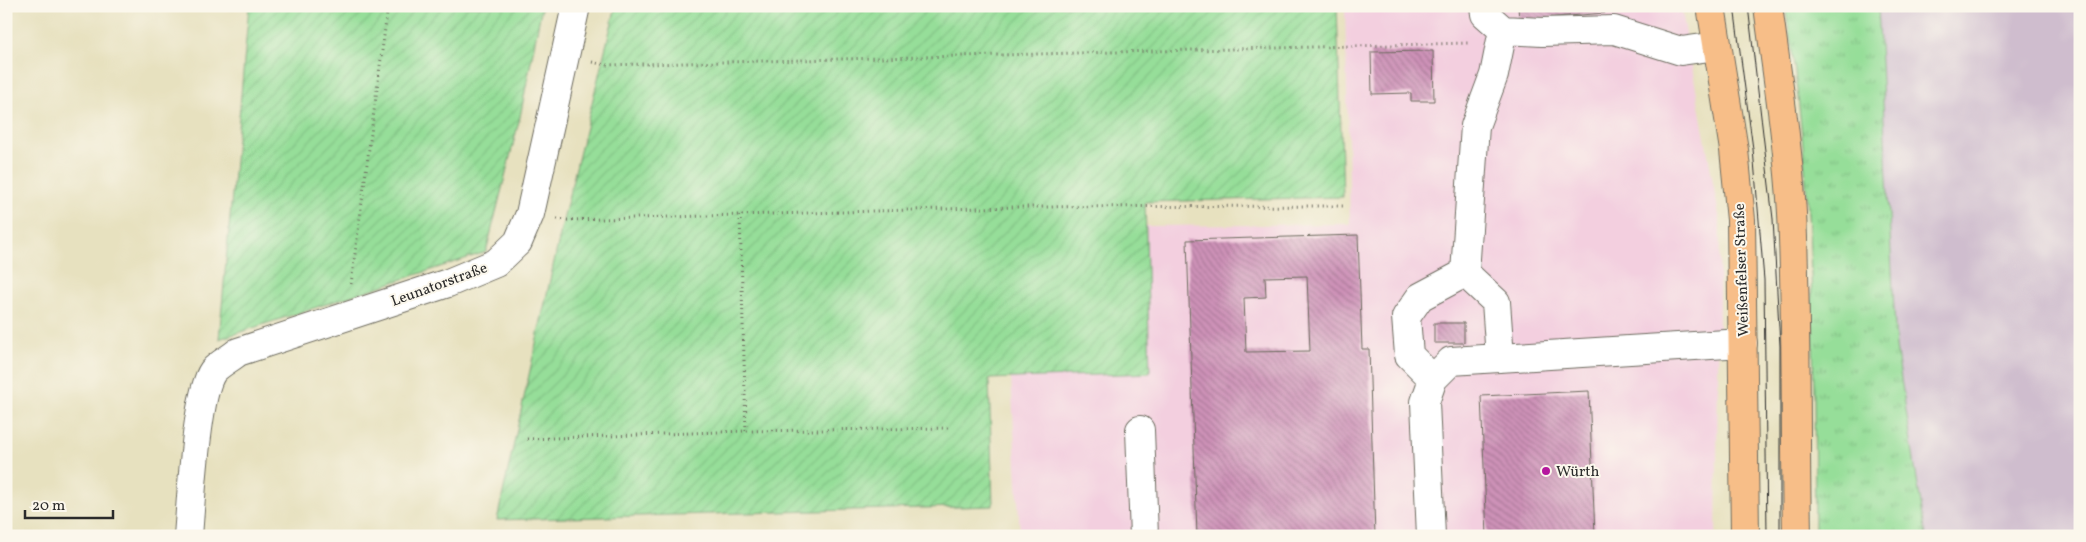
<svg xmlns="http://www.w3.org/2000/svg" width="2086" height="542" viewBox="0 0 2086 542" font-family="Vollkorn,serif">
<defs>
<pattern id="grass-tufts" width="24" height="20" patternUnits="userSpaceOnUse" patternTransform="scale(1.25)"><rect width="24" height="20" fill="#96de99"/><path d="M3 7l-1-3M5 7V3M7 7l1-3M15 17l-1-3M17 17v-4M19 17l1-3" fill="none" stroke="#81bf84"/></pattern>
<pattern id="garden-furrows" width="10" height="10" patternUnits="userSpaceOnUse" patternTransform="scale(1.25)"><rect width="10" height="10" fill="#96de99"/><path d="M-1 1l2-2M0 10L10 0M9 11l2-2" fill="none" stroke="#81bf84"/></pattern>
<pattern id="building-back-hatch" width="6" height="6" patternUnits="userSpaceOnUse" patternTransform="scale(1.25)"><rect width="6" height="6" fill="#ce92b8"/><path d="M-1 5l2 2M0 0l6 6M5-1l2 2" fill="none" stroke="#a77796"/></pattern>
</defs>
<rect width="100%" height="100%" fill="#fbf7ec"/>
<filter id="ink" filterUnits="userSpaceOnUse"><feTurbulence type="fractalNoise" baseFrequency=".02" numOctaves="2"/><feDisplacementMap in="SourceGraphic" scale="10" xChannelSelector="R" yChannelSelector="G"/><feConvolveMatrix kernelMatrix="1 2 1 2 8 2 1 2 1" color-interpolation-filters="sRGB"/></filter>
<filter id="wash" filterUnits="userSpaceOnUse"><feTurbulence type="fractalNoise" baseFrequency=".0096" numOctaves="4" result="noise"/><feDisplacementMap in="SourceGraphic" scale="20" xChannelSelector="R" yChannelSelector="G"/><feGaussianBlur stdDeviation="1.12" result="paint"/><feColorMatrix in="noise" values="0 0 0 0 0 0 0 0 0 0 0 0 0 0 0 0 0 1.4 0 .05"/><feComposite in="paint" operator="in"/></filter>
<g filter="url(#wash)">
<rect width="100%" height="100%" fill="#e7e1bf"/>
<path fill="#f3cfdf" d="M1345 6H1681L1720 221 1716 536H1020L1011 378 1150 373 1146 226 1350 224Z"/>
<path fill="#cfbdce" d="M1878 6H2080V536H1926L1896 347Z"/>
<path fill="url(#grass-tufts)" stroke="#608462" d="M1785 6H1878L1896 347 1926 536H1815C1814 360 1815 180 1785 6Z"/>
<path fill="url(#garden-furrows)" stroke="#608462" d="M249 6H542L520 117 486 252 219 339Z
M616 6H1337L1343 197 1145 202 1150 373 989 379 993 506 497 520 565 212Z"/>
<g id="blocks">
<path fill="url(#building-back-hatch)" fill-rule="evenodd" d="M1518 6H1604L1605 13 1519 20Z
M1433 51 1434 101H1411V93L1372 94 1371 52Z
M1358 235 1362 349H1369L1375 536H1197L1187 240ZM1307 276 1310 351 1246 352 1244 298 1266 297 1265 277Z
M1434 323H1464V343H1434Z
M1589 391 1595 536H1487L1481 396Z"/>
</g>
</g>
<g filter="url(#ink)">
<use href="#blocks" fill-opacity="0" stroke="#6d6b5f" stroke-width="1"/>
<g fill="none" stroke-linecap="round" stroke-linejoin="round">
<g stroke="#6d6b5f" stroke-width="30">
<path id="minor" d="M1484 6 1485 14 1503 30 1542 32 1614 30 1681 51 1717 46
M1465 273 1496 302 1500 358
M1433 379 1409 355 1406 317 1420 297 1465 273 1475 126 1494 75 1503 30
M1140 430 1144 536
M188 536C191 503 196 394 213 371 219 364 231 358 238 352L448 283 496 263 518 242 530 214 576 6
M1431 536 1425 402 1433 379 1451 361 1743 343"/>
</g>
<g stroke="#6d6b5f" stroke-width="30">
<path id="major" d="M1711 6 1734 150 1741 220 1745 536
M1768 6C1777 75 1788 144 1792 213 1797 321 1795 428 1797 536"/>
</g>
<path stroke="#6d6b5f" stroke-width="3" stroke-dasharray="1 4" stroke-linecap="butt" d="M592 62 605 65 1470 43
M740 215 746 431
M557 219 567 220 1013 207 1343 206
M351 284 388 6
M527 439 746 431 951 428"/>
<use href="#minor" stroke="#fff" stroke-width="28"/>
<use href="#major" stroke="#f7be88" stroke-width="28"/>
<path stroke="#2b2b2b" stroke-width="1" d="M1734 6 1753 149 1764 280 1767 536
M1748 6 1773 219 1780 346V536"/>
</g>
</g>
<circle fill="#b5179e" stroke="#fbf7ec" stroke-width="2" cx="1546" cy="471" r="5"/>
<g text-anchor="middle" stroke-width="4" stroke-linejoin="round" paint-order="stroke">
<g font-size="15" fill="#2b2b2b" stroke="#fbf7ec">
<text transform="translate(1741 270) rotate(-92)" y="5">Weißenfelser Straße</text>
<text transform="translate(439 284) rotate(-20)" y="5">Leunatorstraße</text>
</g>
<g font-size="15" fill="#2b2b2b" stroke="#fbf7ec" text-anchor="start">
<text x="1556" y="476">Würth</text>
</g>
</g>
<rect width="2086" height="542" fill="none" stroke="#fbf7ec" stroke-width="25"/>
<path d="M25 510v8h88v-8" fill="none" stroke="#2b2b2b" stroke-width="2.5"/>
<text x="32" y="510" font-size="15" fill="#2b2b2b" stroke="#fbf7ec" stroke-width="4" paint-order="stroke">20 m</text>
</svg>
